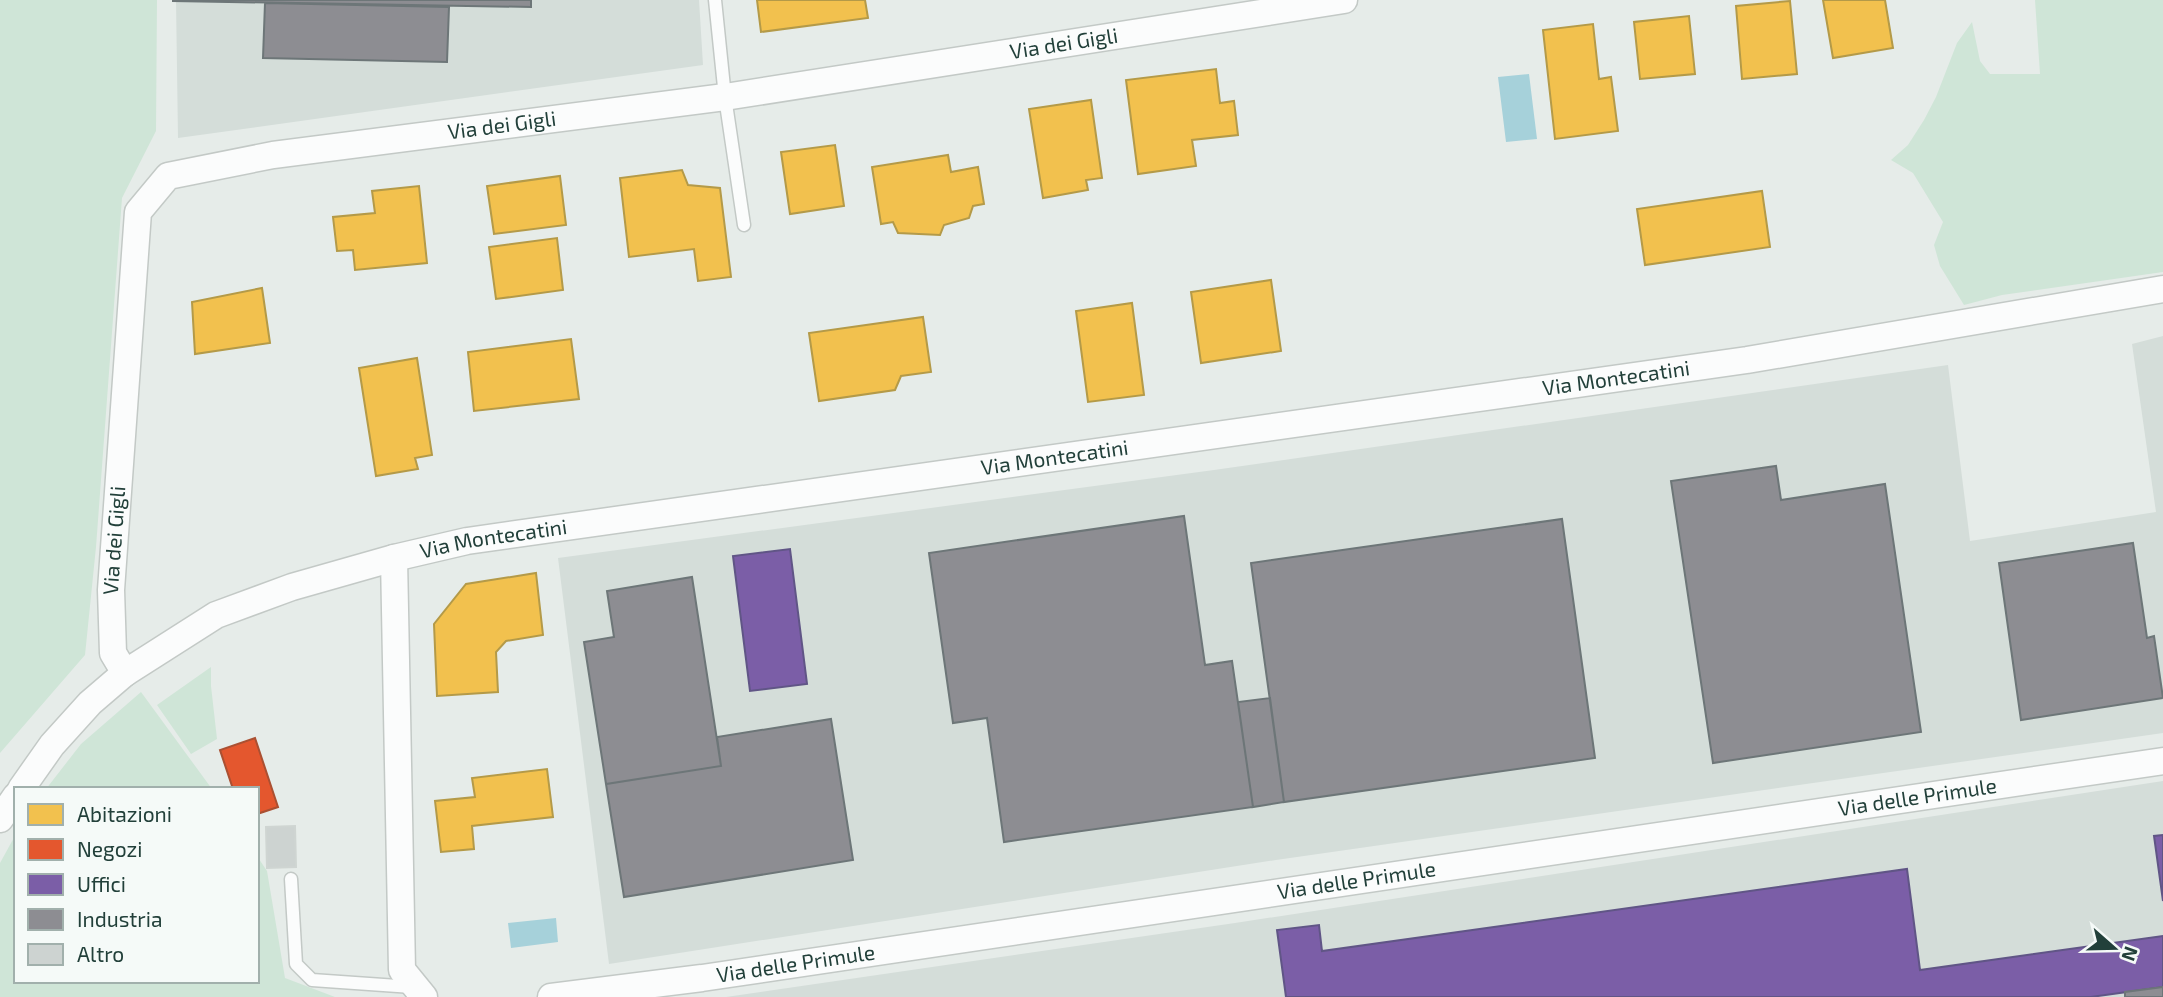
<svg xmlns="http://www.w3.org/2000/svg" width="2163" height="997" viewBox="0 0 2163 997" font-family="'Exo 2',sans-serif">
<rect width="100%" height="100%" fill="#e6ece9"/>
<path fill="#d4ddd9" d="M176 0H699L703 65 178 138Z
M2163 336V733L1276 860 609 964 558 558 1214 470 1948 365 1970 541 2156 512 2132 344Z
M2163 781V997H726L1235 923Z"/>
<path fill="#cfe5d7" d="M0 0H157L156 131 122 198 96 547 85 655 0 753Z
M2035 0H2163V272L2002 295 1964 305 1940 266 1934 245 1943 222 1913 173 1891 160 1908 145 1924 120 1936 97 1957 43 1972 22 1980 61 1990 74H2040Z
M211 667V686L217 739 191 754 157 705Z
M141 692 212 789H46L81 744Z
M16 834V981H257V856L267 871 285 978 335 997H0V863Z"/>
<path fill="#a6d1da" d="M1529 74 1537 139 1506 142 1498 77Z
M556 918 558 942 511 948 508 923Z"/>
<path fill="#f2c14e" stroke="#b49a48" stroke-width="2" d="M757 0H865L868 18 761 32Z
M1823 0H1885L1893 48 1833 58Z
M1790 1 1797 74 1742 79 1736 6Z
M1689 16 1695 74 1640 79 1634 22Z
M1593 24 1599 79 1611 77 1618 131 1555 139 1543 30Z
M1216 69 1220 103 1234 101 1238 135 1192 140 1196 166 1138 174 1126 80Z
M1091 100 1102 178 1086 180 1088 190 1043 198 1029 109Z
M835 145 844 206 790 214 781 152Z
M948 155 951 172 978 167 984 204 973 206 969 218 944 225 940 235 898 233 893 222 881 224 872 167Z
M682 170 688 185 720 188 731 277 698 281 694 249 629 257 620 178Z
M560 176 566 225 494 234 487 186Z
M419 186 427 263 355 270 353 250 337 251 333 217 375 213 372 191Z
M1762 191 1770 247 1645 265 1637 209Z
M557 238 563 290 496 299 489 247Z
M1271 280 1281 351 1201 363 1191 292Z
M262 288 270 343 195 354 192 302Z
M1132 303 1144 395 1088 402 1076 311Z
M923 317 931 372 901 376 895 390 819 401 809 333Z
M571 339 579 399 474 411 468 352Z
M417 358 432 455 415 458 418 469 376 476 359 368Z
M536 573 543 635 506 641 496 652 498 692 437 696 434 624 466 584Z
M547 769 553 817 472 826 474 849 441 852 435 801 475 797 472 778Z"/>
<path fill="#e4572e" stroke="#aa5032" stroke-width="2" d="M255 738 278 807 257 814V789H233L220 750Z"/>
<path fill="#7b5ea7" stroke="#605586" stroke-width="2" d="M790 549 807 684 750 691 733 556Z
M2163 835V901L2154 836Z
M1907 869 1920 970 2163 936V987L2091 997H1286L1277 930 1319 925 1322 951Z"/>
<path fill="#8d8d92" stroke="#6d7678" stroke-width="2" d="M531 0V7L173 1V0Z
M265 3 449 7 447 62 263 58Z
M1776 466 1781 500 1885 484 1921 732 1713 763 1671 481Z
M1184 516 1205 665 1232 661 1253 807 1004 842 987 718 953 723 929 553Z
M1562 519 1595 758 1284 802 1251 563Z
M2133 543 2147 638 2154 636 2163 698 2021 720 1999 563Z
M692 577 721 766 606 784 584 642 614 637 607 591Z
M1270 698 1284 802 1253 807 1238 702Z
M831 719 853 860 624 897 606 784 721 766 717 737Z
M2163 987V997H2125V992Z"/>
<path fill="#cdd3d1" stroke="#cfd5d2" stroke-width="2" d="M295 826 296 867 267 868 266 827Z"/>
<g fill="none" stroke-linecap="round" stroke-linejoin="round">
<g stroke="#c3c9c6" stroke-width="15">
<path id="service" d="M715 0 725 97 744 225
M291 879 296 964 312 980 412 987"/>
</g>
<g stroke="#c3c9c6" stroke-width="29">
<g id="minor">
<path d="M394 558 402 970 424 997"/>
<path id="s1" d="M125 673 113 653 111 590 138 212 168 176 273 155 725 97 1344 0"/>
<path id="s2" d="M21 789 52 745 90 703 125 673 216 615 292 587 394 558 467 541 1747 360 2163 289"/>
<path d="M0 819 16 796"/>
<path id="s3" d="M551 997 702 978 2163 761"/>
</g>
</g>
<use href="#service" stroke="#fbfcfc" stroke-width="12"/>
<use href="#minor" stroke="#fbfcfc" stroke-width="26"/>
</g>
<g text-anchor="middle" stroke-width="7" stroke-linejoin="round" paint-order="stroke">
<g font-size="21" fill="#22403a" stroke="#f5faf8">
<text dy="7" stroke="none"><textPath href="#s1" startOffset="1418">Via dei Gigli</textPath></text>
<text dy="7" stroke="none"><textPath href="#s1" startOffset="850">Via dei Gigli</textPath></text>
<text dy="7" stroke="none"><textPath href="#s2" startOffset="1687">Via Montecatini</textPath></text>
<text dy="7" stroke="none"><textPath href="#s2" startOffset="1120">Via Montecatini</textPath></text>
<text dy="7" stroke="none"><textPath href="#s1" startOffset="136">Via dei Gigli</textPath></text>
<text dy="7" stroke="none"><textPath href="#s2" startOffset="553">Via Montecatini</textPath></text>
<text dy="7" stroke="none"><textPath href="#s3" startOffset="1381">Via delle Primule</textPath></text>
<text dy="7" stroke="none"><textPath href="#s3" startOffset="814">Via delle Primule</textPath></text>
<text dy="7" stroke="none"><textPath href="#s3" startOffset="247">Via delle Primule</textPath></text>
</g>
</g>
<rect x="14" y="787" width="245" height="196" fill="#f5faf8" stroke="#a1b0ac" stroke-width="2"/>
<rect x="28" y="804" width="35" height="21" fill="#f2c14e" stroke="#a1b0ac" stroke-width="2"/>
<text x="77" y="822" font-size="21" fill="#22403a">Abitazioni</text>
<rect x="28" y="839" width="35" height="21" fill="#e4572e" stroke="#a1b0ac" stroke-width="2"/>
<text x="77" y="857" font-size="21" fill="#22403a">Negozi</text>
<rect x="28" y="874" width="35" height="21" fill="#7b5ea7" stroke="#a1b0ac" stroke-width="2"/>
<text x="77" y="892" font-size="21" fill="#22403a">Uffici</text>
<rect x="28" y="909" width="35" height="21" fill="#8d8d92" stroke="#a1b0ac" stroke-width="2"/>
<text x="77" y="927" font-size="21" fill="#22403a">Industria</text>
<rect x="28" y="944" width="35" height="21" fill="#cdd3d1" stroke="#a1b0ac" stroke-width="2"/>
<text x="77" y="962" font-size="21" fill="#22403a">Altro</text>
<g transform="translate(2114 948) rotate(110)" stroke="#f5faf8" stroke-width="5" paint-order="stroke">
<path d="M0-5L12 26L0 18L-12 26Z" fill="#22403a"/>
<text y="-10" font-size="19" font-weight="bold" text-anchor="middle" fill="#22403a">N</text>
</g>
</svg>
